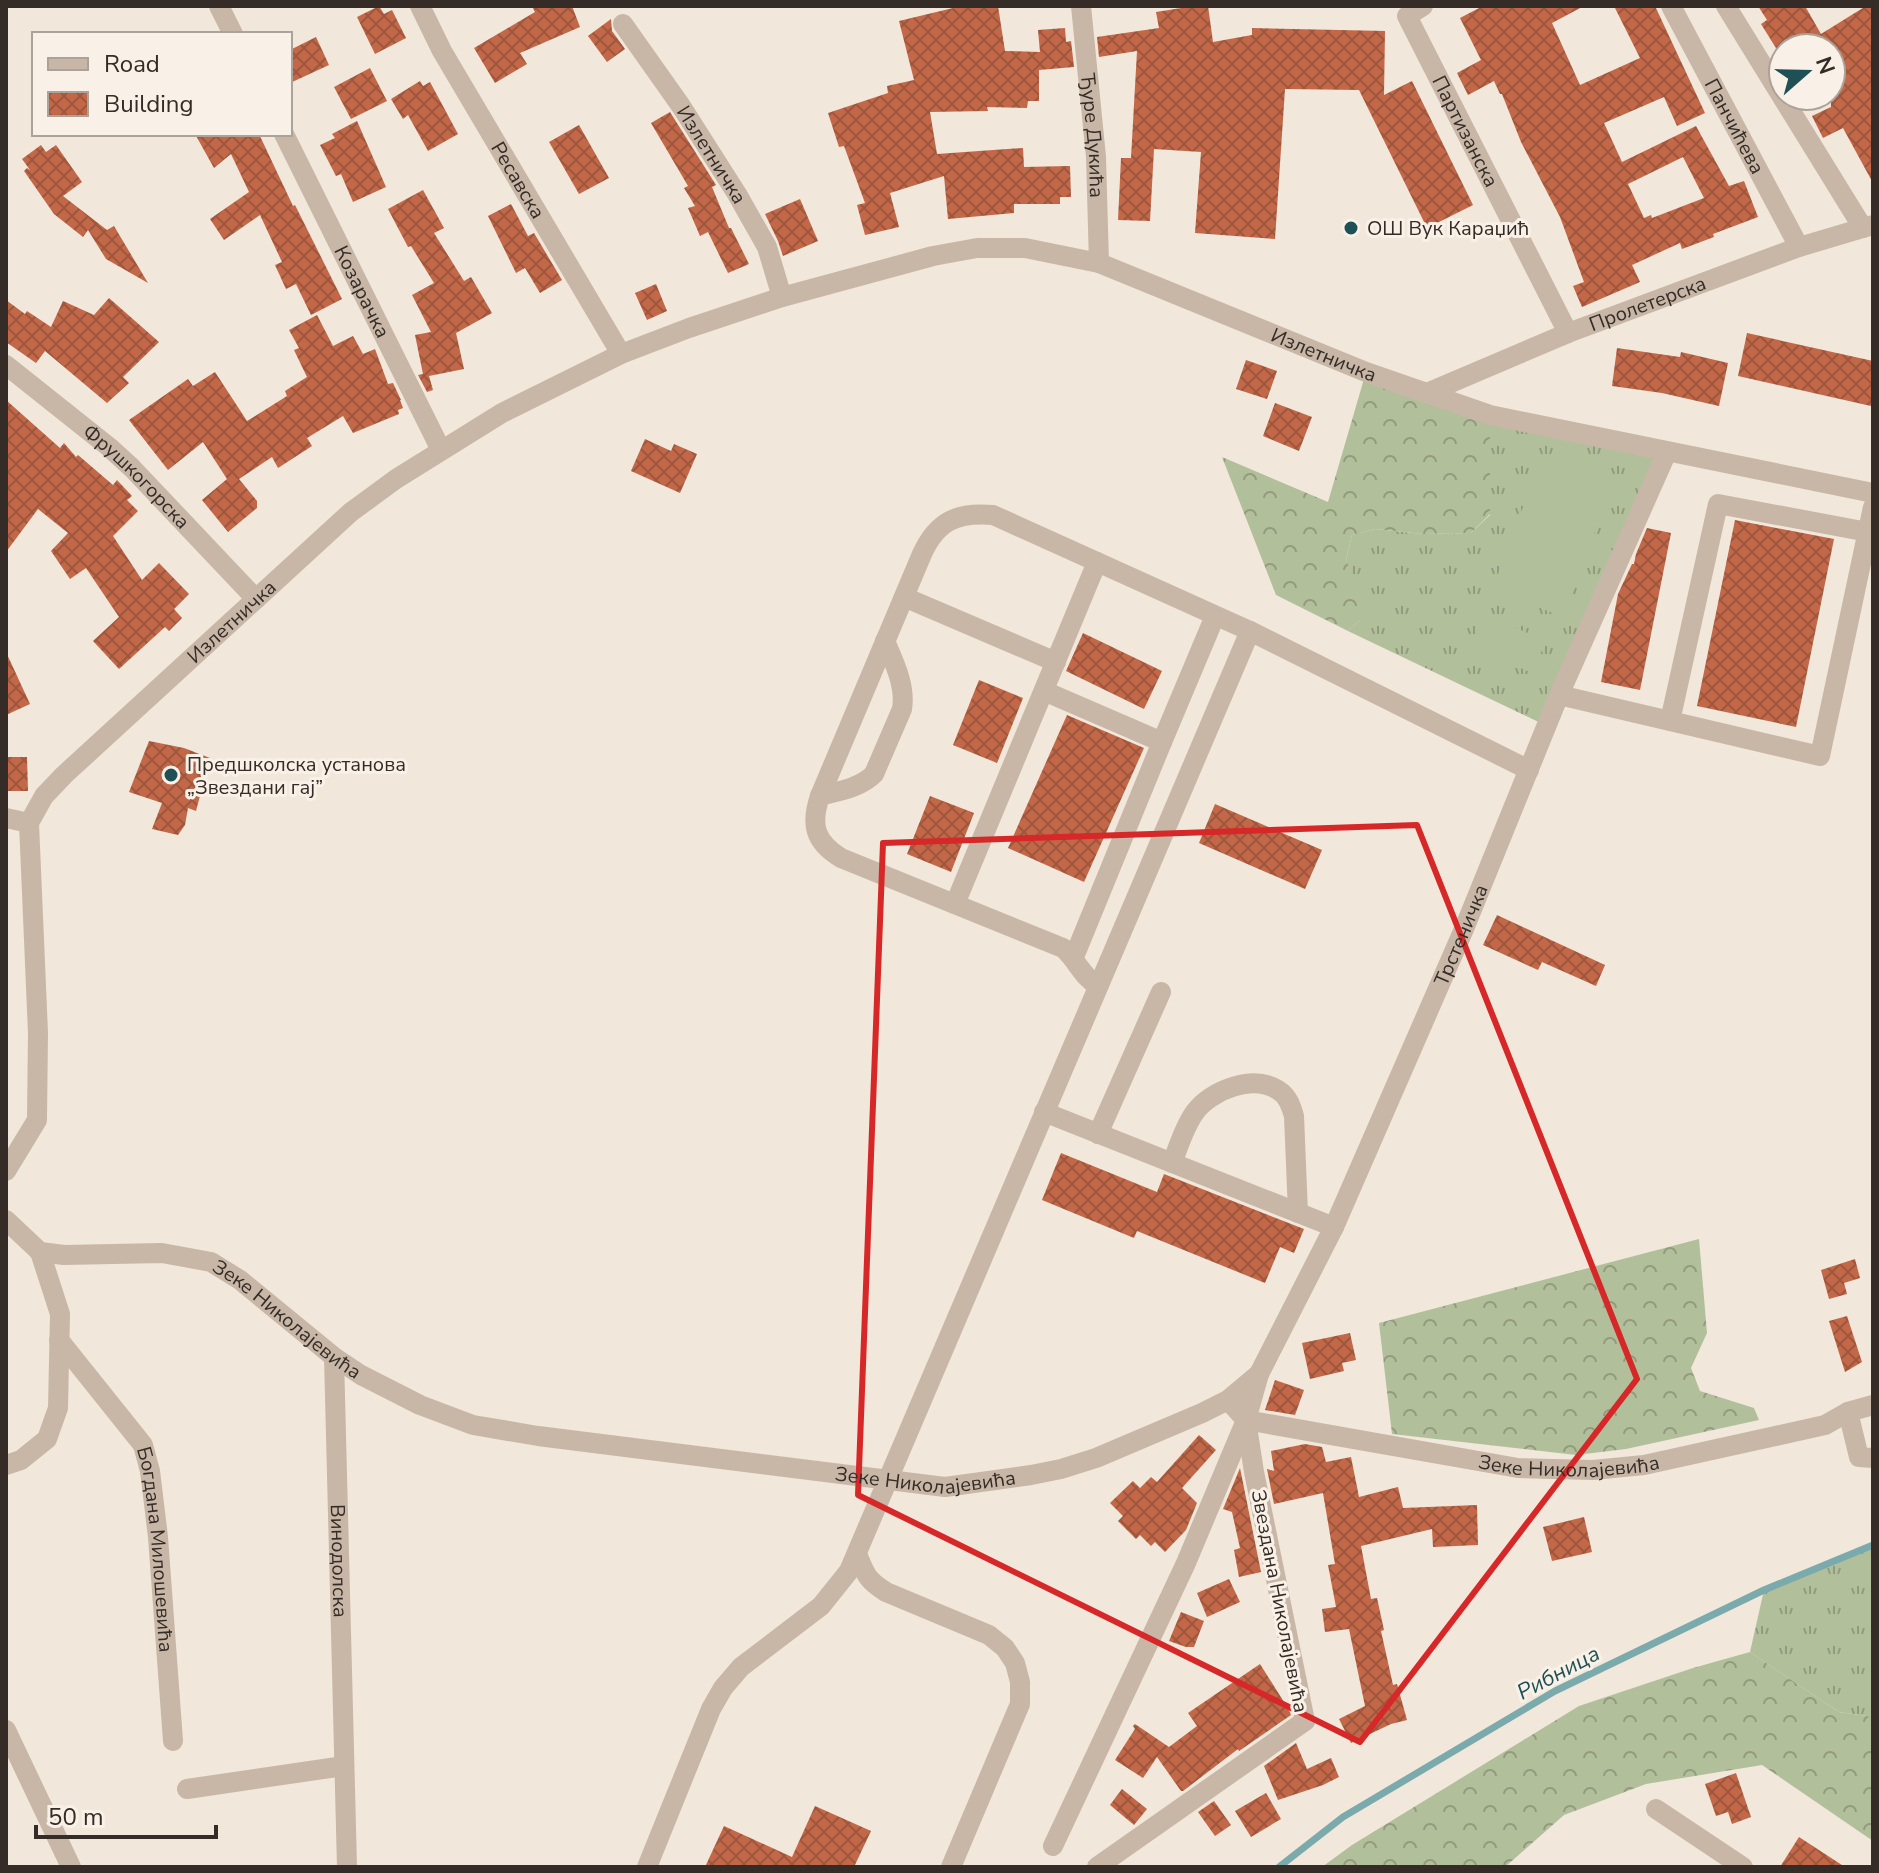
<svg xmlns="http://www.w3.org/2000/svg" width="1879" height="1873" viewBox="0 0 1879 1873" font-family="'Nunito Sans',sans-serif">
<defs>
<pattern id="grass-tufts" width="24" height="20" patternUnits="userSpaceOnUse" patternTransform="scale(2)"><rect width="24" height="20" fill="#b2bf9b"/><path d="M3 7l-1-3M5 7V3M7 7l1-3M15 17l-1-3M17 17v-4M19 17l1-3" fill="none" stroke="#929b7e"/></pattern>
<pattern id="forest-crowns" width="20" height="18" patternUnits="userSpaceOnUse" patternTransform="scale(2)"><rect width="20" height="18" fill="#b2bf9b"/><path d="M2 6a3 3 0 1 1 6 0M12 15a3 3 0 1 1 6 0" fill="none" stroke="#929b7e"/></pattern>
<pattern id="building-cross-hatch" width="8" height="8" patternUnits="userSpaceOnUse" patternTransform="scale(2)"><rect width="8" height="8" fill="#c26848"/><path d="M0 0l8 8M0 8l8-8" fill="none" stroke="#9e563c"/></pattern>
</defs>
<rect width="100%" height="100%" fill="#f1e7db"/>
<path fill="url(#grass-tufts)" d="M1490 415 1667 452 1547 726 1348 631 1360 620 1346 560 1352 535 1375 529 1423 534 1471 533 1490 515Z
M1873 1545V1717L1839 1712 1750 1652 1764 1590Z"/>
<path fill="url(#forest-crowns)" d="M1366 372 1490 415V514L1471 533 1423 534 1375 529 1352 535 1346 560 1367 607 1360 620 1348 631 1276 595 1222 457 1328 502Z
M1699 1239 1707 1333 1691 1368 1700 1391 1754 1408 1759 1420 1626 1449 1576 1455 1392 1434 1379 1323Z
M1750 1652 1839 1712 1873 1717V1841L1762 1765 1646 1784 1564 1815 1505 1867H1322L1352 1845 1579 1706 1693 1668Z"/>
<path fill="#b2bf9b" d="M1543 453 1614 480 1564 617 1492 590Z
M1484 614 1546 641 1532 673 1471 646Z"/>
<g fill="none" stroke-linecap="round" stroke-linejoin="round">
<path stroke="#7baaad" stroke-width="7" d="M1279 1867 1343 1817 1555 1691 1764 1590 1873 1545"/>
</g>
<path fill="url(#building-cross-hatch)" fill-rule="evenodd" d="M379 6 384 14 392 10 406 38 375 54 357 17Z
M532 6H572L580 27 520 53 527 64 495 83 474 48 535 12Z
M952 6H998L1005 51 1040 52 1038 30 1065 28 1066 42 1071 41 1074 67 1039 70V101H1028L1027 108 987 107 988 111 930 112 937 154 1023 148 1024 167 1070 166 1071 197H1060V204H1014V213L948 219 944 176 890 193 899 227 865 235 857 205 865 203 844 146 839 147 828 113 888 93 887 86 914 80 899 21 953 8Z
M1194 6H1208L1213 42 1252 35V28L1385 31 1384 95 1412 81 1473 205 1427 228 1359 90 1285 89 1275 239 1195 233 1201 152 1154 149 1150 221 1118 220 1121 158H1131L1137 51 1099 57 1097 37 1159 28 1156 12Z
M1483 6H1584L1552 23 1580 85 1640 58 1614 6H1655L1705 113 1677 126 1664 97 1604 123 1622 162 1696 126 1729 186 1744 181 1758 217 1713 234 1714 237 1682 249 1680 243 1632 265 1640 282 1582 307 1573 286 1584 282 1560 217 1521 142 1502 94H1500L1494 81 1468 95 1457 73 1481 60 1460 18ZM1683 157 1704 198 1652 218 1651 215 1644 218 1628 184Z
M1758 6H1805L1821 34 1866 6H1873V183L1843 128 1823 138 1812 116 1831 107V48H1783V54L1781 56 1761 24 1767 20Z
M611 19 612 31 625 49 607 62 588 36Z
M316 37 329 65 290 83V50Z
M370 68 387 101 351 119 334 87Z
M420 81 423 86 430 82 458 134 428 151 408 115 403 119 391 99Z
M670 112 716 185 712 187 729 228H731L749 264 728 273 708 232 700 236 688 208 695 206 684 188 688 186 651 123Z
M357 121 386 187 353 202 341 174 336 176 320 145 335 138 332 134Z
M579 125 609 178 579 194 549 142Z
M195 134H259L293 206 295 205 342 299 311 315 296 284 286 289 275 265 282 262 260 215 224 240 210 219 249 192 231 154 214 168Z
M41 145 46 152 56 145 82 182 63 196 107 230 114 226 148 283 106 259 88 230 83 237 54 214 24 171 27 168 30 170 22 159Z
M423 190 444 228 434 233 464 281 471 277 492 313 456 333 464 369 429 376 433 390 427 392 418 375 423 374 415 335 431 332 412 295 434 283 411 246 408 247 388 209Z
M800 199 818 241 783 256 778 241 765 214Z
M511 204 528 236 534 233 562 280 540 293 525 268 516 273 488 216Z
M656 284 667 311 647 320 635 293Z
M109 298 159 342 123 377 129 383 107 403 45 351 36 363 6 342V300L25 314 27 311 51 327 63 301 94 315Z
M317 315 333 346 353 336 363 354 375 349 388 384 393 383 401 400H400L403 408 398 410 399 414 353 433 343 416 307 438 312 446 278 468 272 457 239 479 257 501V508L228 532 202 500 227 479 203 442 168 470 129 420 188 379 193 386 215 372 247 421 287 396 285 391 307 377 294 350 299 348 289 330Z
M1747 333 1873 361V395L1871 406 1738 376Z
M1617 348 1680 357 1681 352 1728 363 1719 406 1662 393 1612 386Z
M1246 360 1277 371 1267 399 1236 389Z
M6 400 60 448 64 443 76 457 78 455 113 485 117 480 132 496 127 500 138 511 113 536 142 580 159 563 189 594 174 609 182 618 169 631 165 627 119 669 93 641 119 617 86 568 70 579 51 551 68 533 38 509 6 552Z
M1275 403 1312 417 1299 451 1263 436Z
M645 439 671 451 674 444 697 454 680 493 631 471Z
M1735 520 1834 539 1796 727 1697 706Z
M1647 528 1671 533 1640 690 1601 682 1618 594 1632 564H1634L1636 554Z
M1083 633 1162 671 1144 709 1066 671Z
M6 652 30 704 6 715Z
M979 680 1023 698 997 763 953 745Z
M1067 715 1144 748 1084 882 1008 848Z
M149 741 184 748 210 758 196 811 188 808 185 825 178 835 152 829 162 803 129 792Z
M6 757H27L28 791H6Z
M930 796 974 813 951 872 907 854Z
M1215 804 1322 850 1305 889 1199 843Z
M1497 915 1605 965 1596 986 1542 962 1538 970 1483 945Z
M1061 1153 1157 1192 1164 1174 1304 1229 1294 1253 1280 1247 1265 1283 1137 1231 1134 1238 1042 1200Z
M1855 1259 1860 1278 1844 1283 1847 1294 1829 1299 1821 1270Z
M1847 1316 1862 1362 1845 1372 1829 1321Z
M1350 1333 1356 1360 1342 1363 1344 1371 1310 1379 1302 1343Z
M1275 1380 1304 1390 1295 1415 1265 1410Z
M1199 1435 1216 1450 1182 1488 1197 1503 1186 1530 1165 1552 1155 1542 1151 1546 1140 1535 1136 1539 1118 1521 1123 1516 1110 1503 1133 1481 1140 1488 1151 1477 1157 1482Z
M1305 1444 1322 1447 1326 1462 1351 1457 1359 1497 1398 1487 1403 1508 1477 1505 1478 1545 1433 1547 1432 1529 1361 1546 1371 1599 1377 1598 1384 1630 1381 1631 1393 1685 1397 1684 1407 1720 1391 1724 1351 1743 1339 1719 1365 1706 1349 1629 1325 1632 1322 1609 1336 1607 1328 1565 1335 1564 1323 1493 1274 1504 1267 1469 1274 1471 1271 1451Z
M1240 1468 1261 1572 1239 1577 1234 1550 1240 1548 1232 1512 1223 1509Z
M1584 1517 1592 1552 1552 1561 1543 1527Z
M1229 1579 1240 1602 1207 1617 1197 1593Z
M1181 1612 1204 1621 1194 1647H1186L1169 1641Z
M1260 1664 1289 1710 1291 1715 1239 1751 1238 1749 1183 1791H1181L1157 1757 1143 1778 1115 1760 1135 1729 1133 1726 1135 1724 1169 1747 1197 1726 1188 1713Z
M1296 1743 1307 1769 1331 1758 1339 1777 1323 1785 1278 1800 1264 1766Z
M1736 1773 1751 1817 1732 1824 1728 1812 1716 1816 1705 1784Z
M1122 1789 1147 1809 1134 1825 1110 1805Z
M1266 1793 1281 1819 1251 1837 1235 1811Z
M1214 1801 1231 1825 1215 1836 1198 1812Z
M815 1806 871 1831 854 1867H705L724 1826 792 1857Z
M1799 1837 1845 1867H1780Z"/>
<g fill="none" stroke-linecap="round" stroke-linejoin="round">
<g stroke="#c8b7a7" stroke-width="20">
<path d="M219 6 233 34"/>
<path id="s1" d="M420 6 442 51 621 354"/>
<path id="s2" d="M1081 6 1096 157 1099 263"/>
<path id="s3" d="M1423 6 1407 16 1568 333"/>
<path id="s4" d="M1671 6 1799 247"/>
<path d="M1726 6 1863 228"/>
<path id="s5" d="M623 24 681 106 737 194 767 247 782 297"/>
<path id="s6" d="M284 134 441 450"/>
<path id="s7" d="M6 365 109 447 132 468 256 599"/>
<path id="s8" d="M1427 393 1568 333 1799 247 1873 225"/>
<path d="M904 597 1056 662"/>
<path d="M1044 691 1162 742 1074 957"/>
<path d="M1559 695 1820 756 1873 507"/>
<path d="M1670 721 1718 504 1868 532"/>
<path d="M1162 742 1215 616"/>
<path d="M820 796C839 791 860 788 874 774L902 709C906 686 894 662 885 641"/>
<path d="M6 818 29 823"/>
<path d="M955 904 1097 562"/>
<path d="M1098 986C1082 977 1077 960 1063 948L841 858C815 842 810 825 820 796L922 554C937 521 957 512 993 515L1250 631"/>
<path d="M1044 1112 1334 1227"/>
<path d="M1098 1134 1161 992"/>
<path d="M1172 1163C1179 1146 1184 1127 1195 1112 1211 1090 1253 1074 1278 1090 1288 1096 1291 1106 1294 1116L1298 1213"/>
<path id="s9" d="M6 1171 37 1120 38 1033 29 823 44 796 64 775 351 512 396 479 502 413 621 354 689 328 782 297 933 256 977 248H1025L1099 263 1366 372 1490 415 1873 493"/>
<path id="s10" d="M6 1220 40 1252 64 1255 162 1253 211 1262 240 1280 334 1357 361 1375 420 1405 473 1425 538 1436 945 1487 1031 1475 1061 1469 1096 1458 1202 1413 1228 1400 1259 1374 1334 1227 1464 929 1559 695 1667 452"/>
<path id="s11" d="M59 1340 143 1445 150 1471 158 1537 173 1741"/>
<path id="s12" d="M334 1357 347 1867"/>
<path id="s13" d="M1228 1400 1246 1420 1518 1468 1593 1470 1644 1465 1825 1425 1848 1412 1873 1405"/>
<path d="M1848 1412 1859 1457 1873 1458"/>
<path d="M6 1465 21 1460 47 1439 58 1408 60 1314 40 1252"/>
<path d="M857 1554C866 1575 866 1579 886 1592L989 1635 1005 1648 1015 1663 1020 1682V1704L951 1867"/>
<path d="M6 1730 71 1867"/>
<path d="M187 1789 344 1766"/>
<path d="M1656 1809 1743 1867"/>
<path d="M1053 1846 1186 1563 1246 1420 1259 1374"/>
<path d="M647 1867 711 1709 723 1688 741 1667 821 1606 849 1571 1250 631 1529 770"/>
<path d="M1097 1867 1305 1721 1254 1472 1246 1420"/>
</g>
</g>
<path fill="none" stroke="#d62828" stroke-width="6" stroke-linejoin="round" d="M1417 825 1637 1379 1360 1742 858 1495 883 843Z"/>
<g fill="#1e5055" stroke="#f9f1e7" stroke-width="3">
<circle cx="1351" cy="228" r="8"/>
<circle cx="171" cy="775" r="8"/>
</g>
<g text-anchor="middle" stroke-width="6" stroke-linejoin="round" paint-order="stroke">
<g font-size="20" fill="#352c27" stroke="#f9f1e7">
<text dy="7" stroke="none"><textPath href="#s4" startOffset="136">Панчићева</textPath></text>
<text dy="7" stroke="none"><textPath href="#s3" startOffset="148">Партизанска</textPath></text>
<text dy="7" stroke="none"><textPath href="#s2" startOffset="130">Ђуре Дукића</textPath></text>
<text dy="7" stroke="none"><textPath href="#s5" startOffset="158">Излетничка</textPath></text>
<text dy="7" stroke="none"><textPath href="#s1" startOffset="200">Ресавска</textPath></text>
<text dy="7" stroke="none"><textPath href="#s6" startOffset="176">Козарачка</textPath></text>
<text dy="7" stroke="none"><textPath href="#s8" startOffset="238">Пролетерска</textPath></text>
<text dy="7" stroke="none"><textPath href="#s9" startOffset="1858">Излетничка</textPath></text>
<text dy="7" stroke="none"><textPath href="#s7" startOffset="172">Фрушкогорска</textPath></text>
<text dy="7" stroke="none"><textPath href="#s9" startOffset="644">Излетничка</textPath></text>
<text dy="7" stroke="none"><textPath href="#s10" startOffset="1828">Трстеничка</textPath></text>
<text dy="7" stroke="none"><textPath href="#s10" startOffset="314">Зеке Николајевића</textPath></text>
<text dy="7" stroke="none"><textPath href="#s13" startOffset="354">Зеке Николајевића</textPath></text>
<text dy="7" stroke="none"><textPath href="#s10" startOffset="986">Зеке Николајевића</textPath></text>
<text dy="7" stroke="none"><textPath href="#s11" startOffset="240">Богдана Милошевића</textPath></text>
<text dy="7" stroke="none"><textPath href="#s12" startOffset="204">Винодолска</textPath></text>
<text transform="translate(1280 1601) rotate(79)" y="7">Звездана Николајевића</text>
</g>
<g font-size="20" fill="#352c27" stroke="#f9f1e7" text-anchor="start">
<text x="1367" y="235">ОШ Вук Караџић</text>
<text x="187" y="771">Предшколска установа<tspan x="187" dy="23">„Звездани гај”</tspan></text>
</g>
<g font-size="22" font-style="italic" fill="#1e5055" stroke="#f9f1e7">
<text transform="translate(1558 1672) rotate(-28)" y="8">Рибница</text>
</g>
</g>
<rect width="1879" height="1873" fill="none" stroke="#352c27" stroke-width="16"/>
<rect x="32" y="32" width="260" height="104" fill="#f9f1e7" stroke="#aba29a" stroke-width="2"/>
<rect x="48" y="58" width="40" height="12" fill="#c8b7a7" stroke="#aba29a" stroke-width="2"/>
<text x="104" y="72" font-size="24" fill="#352c27">Road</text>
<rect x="48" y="92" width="40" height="24" fill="url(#building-cross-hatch)" stroke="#aba29a" stroke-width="2"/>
<text x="104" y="112" font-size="24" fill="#352c27">Building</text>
<g transform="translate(1807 72) rotate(70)"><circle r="38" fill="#f9f1e7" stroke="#aba29a" stroke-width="2"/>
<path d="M0-6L14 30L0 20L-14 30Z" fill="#1e5055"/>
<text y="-12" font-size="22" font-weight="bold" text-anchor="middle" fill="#352c27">N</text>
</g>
<path d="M36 1825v12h180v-12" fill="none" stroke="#352c27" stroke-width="4"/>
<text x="48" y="1825" font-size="24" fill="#352c27" stroke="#f9f1e7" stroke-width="6" paint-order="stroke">50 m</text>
</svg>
